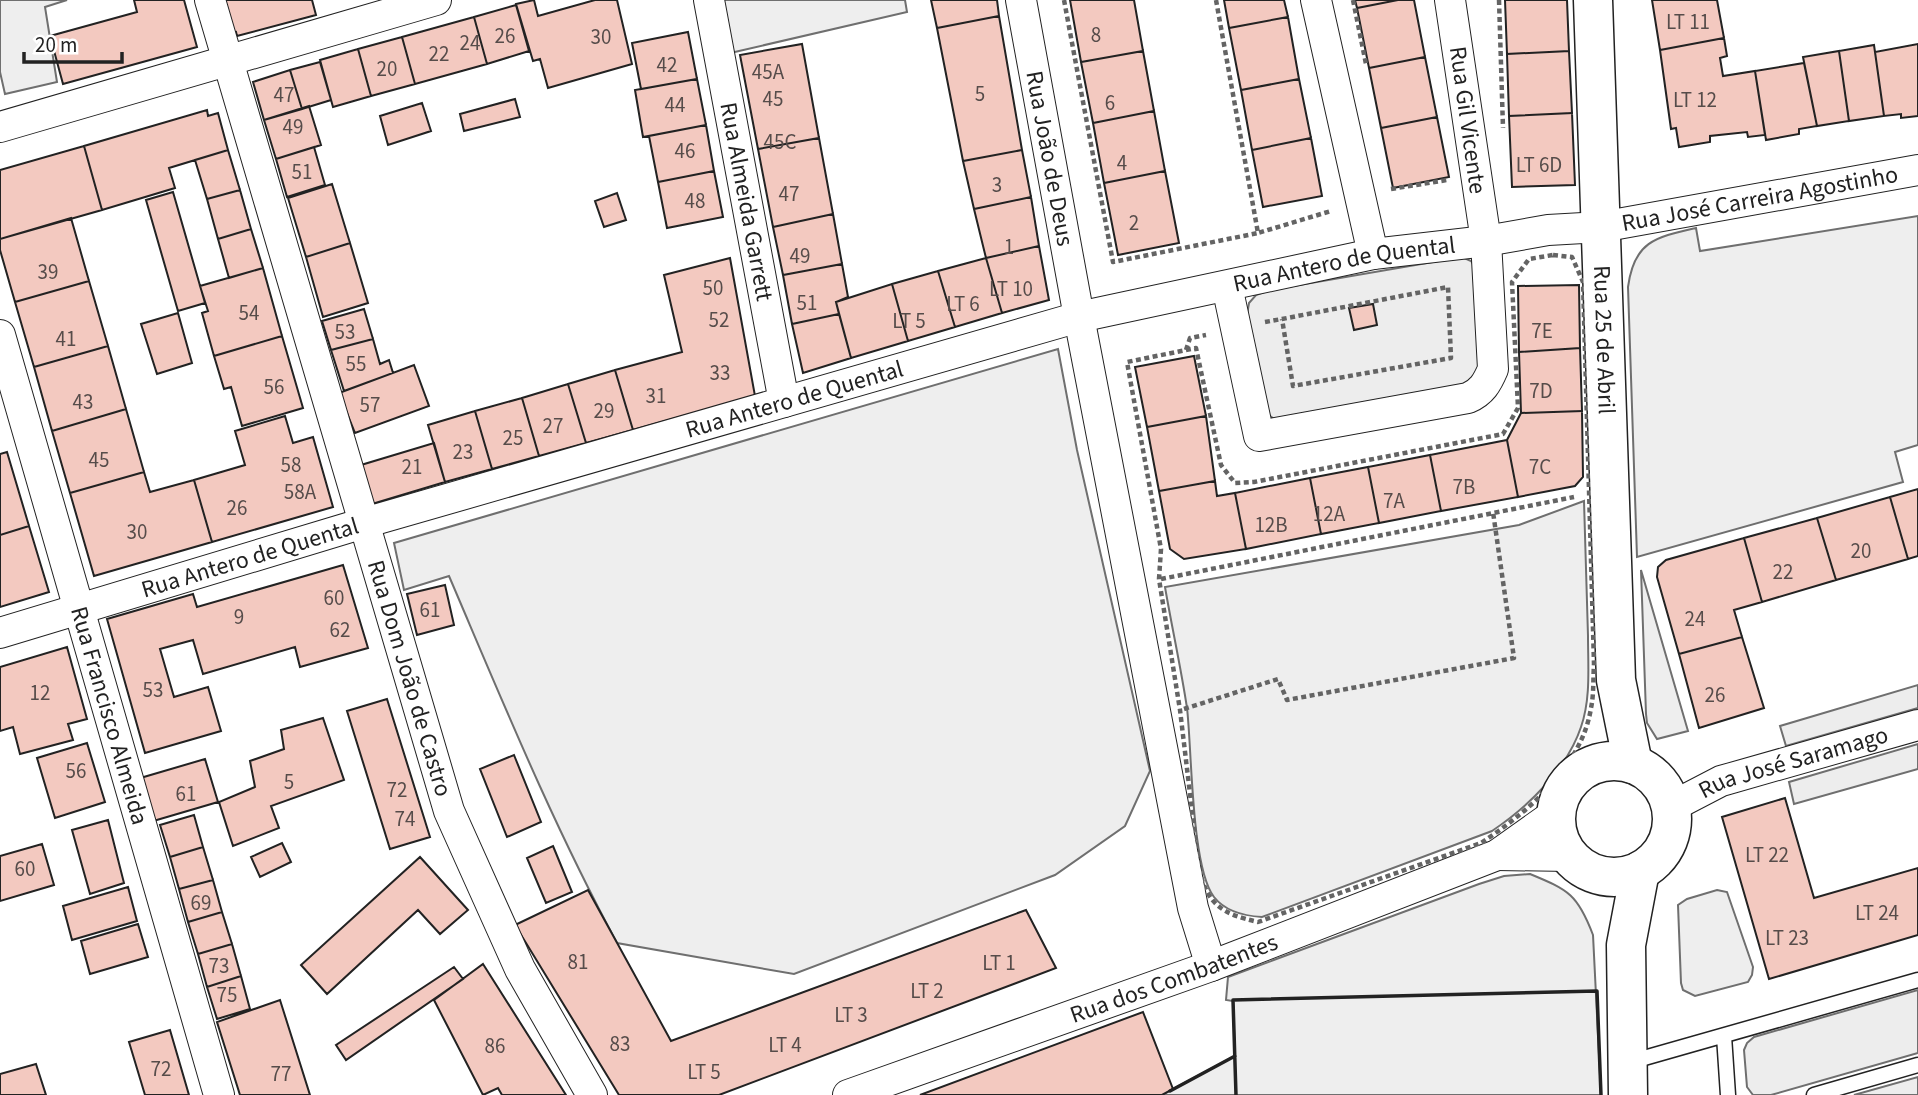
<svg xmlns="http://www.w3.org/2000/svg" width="1918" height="1095" viewBox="0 0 1918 1095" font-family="'Source Sans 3',sans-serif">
<rect width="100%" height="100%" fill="#fff"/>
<path fill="#eee" stroke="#6f6f6f" stroke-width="2" d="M0 0H67L45 7 57 82 5 94 0 72Z
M717 0H905L907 12 726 54Z
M1918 216V445L1895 452 1903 482 1637 557 1628 287C1634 241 1656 237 1696 228L1700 251Z
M1058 349 1077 450 1150 771 1125 826 1055 875 794 974 617 943C553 825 502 700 449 576L404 590 394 543Z
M1584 501C1585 546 1587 591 1588 636 1588 666 1591 698 1581 727 1567 769 1528 807 1492 831L1262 917C1245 916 1225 911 1214 897 1191 867 1192 750 1187 708 1181 668 1172 628 1165 587L1519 525Z
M1641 570 1688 731 1657 739 1647 723 1646 714Z
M1530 874C1569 890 1578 895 1593 935L1601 1095H1162L1235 1056 1233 1001 1226 1000 1228 977 1479 884 1504 876Z
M1717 890 1727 892 1753 967 1752 975 1748 982 1695 996 1683 990 1681 983 1678 905 1687 899Z"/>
<path fill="#ededed" stroke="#6f6f6f" stroke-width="2" d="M1462 257 1471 261 1478 271 1483 370 1468 386 1277 421 1266 413 1247 315 1249 303 1256 295 1270 290Z
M1918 685V708L1786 746 1780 726Z
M1918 744V769L1794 804 1789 782Z
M1918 990V1053L1771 1095H1753L1747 1087 1744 1050 1747 1043 1754 1037Z
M1918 1077V1095H1854Z"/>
<path fill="#f3c9c0" stroke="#222" stroke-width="2" d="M134 0H184L197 47 63 84 50 36 137 12Z
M223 0H312L316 15 237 36 236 32 231 33Z
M534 0 538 16 595 0H617L632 64 548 88 540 59 533 61 516 4Z
M931 0H997L999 16 937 28Z
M1070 0H1134L1143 51 1081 62Z
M1224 0H1284L1288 17 1229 28Z
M1355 0H1398L1357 8Z
M1398 0H1414L1425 57 1369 68 1357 8Z
M1505 0H1567L1569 51 1507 54Z
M1652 0H1717L1724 38 1660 50Z
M516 5 529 51 487 64 474 17Z
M999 16 1022 150 963 161 937 28Z
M474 17 487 64 415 84 402 37Z
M1288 17 1299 79 1241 90 1229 28Z
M688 32 697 79 641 89 632 43Z
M402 37 415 84 371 96 358 49Z
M1724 38 1727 56 1720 58 1723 76 1755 71 1765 135 1748 137 1747 132 1710 136V142L1679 147 1676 128 1671 129 1660 50Z
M802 44 819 138 758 149 740 55Z
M1918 44V116L1901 118V114L1884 116 1875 52Z
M1874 45 1884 116 1849 121 1839 51Z
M358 49 371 96 333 107 320 60Z
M1143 51 1154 111 1093 123 1081 62Z
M1569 51 1572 113 1509 116 1507 54Z
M1839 51 1849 121 1817 126 1803 57Z
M1425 57 1437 117 1381 128 1369 68Z
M320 62 331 100 302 109 290 70Z
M1804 63 1817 126 1799 129V134L1766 140 1755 71Z
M290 70 302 109 264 120 253 82Z
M697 79 706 125 643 137 635 90Z
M1299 79 1311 138 1252 150 1241 90Z
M515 99 520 117 464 131 460 114Z
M422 103 431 131 388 145 380 116Z
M309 106 321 145 276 159 264 120Z
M207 110 208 116 218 113 228 150 169 168 175 188 102 210 84 146Z
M1154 111 1165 171 1104 183 1093 123Z
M1572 113 1575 185 1512 187 1509 116Z
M1437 117 1449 177 1393 188 1381 128Z
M706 125 714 171 658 182 649 136Z
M819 138 833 214 773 227 758 149Z
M1311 138 1322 196 1263 207 1252 150Z
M84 146 102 210 0 239V170Z
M314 147 325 185 287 197 276 159Z
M228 150 240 190 207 199 195 160Z
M1022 150 1031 197 974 209 963 161Z
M714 171 723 217 667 228 658 182Z
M1165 171 1179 243 1118 255 1104 183Z
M332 184 350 243 306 257 288 198Z
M240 190 251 229 218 239 207 199Z
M173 192 205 303 178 311 146 200Z
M617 193 626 220 604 227 595 201Z
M1031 197 1039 246 986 258 974 209Z
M833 214 842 264 783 275 773 227Z
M71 218 89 281 15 302 0 250V239Z
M251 229 263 268 229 278 218 239Z
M350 243 368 303 323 317 306 257Z
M1039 246 1049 300 1002 313 986 258Z
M730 258 755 396 633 430 615 370 682 352 664 275Z
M986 258 1002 313 955 327 938 271Z
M842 264 848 297 836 302 839 314 792 324 783 275Z
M263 268 282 336 214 356 202 313 208 311 200 286Z
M938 271 955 327 908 341 892 284Z
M89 281 108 346 34 367 15 302Z
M892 284 908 341 851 358 836 302Z
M1579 285 1580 348 1519 352 1518 286Z
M1373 304 1377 325 1354 330 1349 308Z
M364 309 373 339 331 350 322 321Z
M178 313 192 363 157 374 141 324Z
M839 314 851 358 803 373 792 324Z
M282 336 303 408 242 426 231 387 224 389 214 356Z
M373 339 380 364 389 360 393 373 344 391 331 350Z
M108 346 126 409 52 431 34 367Z
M1580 348 1582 411 1521 413 1519 352Z
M1194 356 1206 416 1147 427 1135 367Z
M414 365 429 406 355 433 339 393Z
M615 370 633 430 586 443 568 384Z
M568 384 586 443 539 456 522 398Z
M522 398 539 456 492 469 475 411Z
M126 409 144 472 70 493 52 431Z
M475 411 492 469 445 482 428 425Z
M1582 411 1583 477 1575 486 1518 497 1507 440 1521 413Z
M285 416 293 443 313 437 333 507 212 542 194 480 245 465 235 431Z
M1206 416 1215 481 1159 491 1147 427Z
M1507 440 1518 497 1441 511 1430 455Z
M434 443 445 482 372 504 361 465Z
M7 452 29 526 0 535V454Z
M1430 455 1441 511 1379 523 1368 467Z
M1368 467 1379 523 1321 534 1310 478Z
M144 472 150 492 194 480 212 542 94 576 70 493Z
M1310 478 1321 534 1246 549 1235 493Z
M1215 481 1217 496 1235 493 1246 549 1184 559 1170 549 1159 491Z
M1918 489V556L1908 559 1890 497Z
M1890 497 1908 559 1836 580 1817 518Z
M1817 518 1836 580 1762 602 1744 538Z
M29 526 49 592 0 607V535Z
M1744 538 1762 602 1734 610 1742 637 1679 654 1657 577 1658 567 1666 560Z
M343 565 368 648 300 667 295 647 203 674 193 640 160 649 174 697 208 687 221 731 145 753 107 619 193 594 197 607Z
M445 585 454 625 417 635 407 594Z
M1742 637 1764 708 1699 728 1679 654Z
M67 647 87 719 68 724 73 740 20 754 13 727 0 731V667Z
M387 699 430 837 390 849 347 711Z
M323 718 344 780 271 806 279 828 233 846 219 802 255 787 250 761 284 749 281 730Z
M87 743 105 802 55 818 37 758Z
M514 755 541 822 507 837 480 769Z
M205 759 218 802 150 822 137 779Z
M1785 798 1814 898 1918 868V935L1769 979 1722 817Z
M194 815 203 847 170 857 160 825Z
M108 820 124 883 90 894 72 830Z
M282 843 291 862 260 877 251 857Z
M42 844 54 885 0 901V856Z
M553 846 572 892 546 903 527 858Z
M203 847 213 880 179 889 170 857Z
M420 857 468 910 440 934 418 910 327 994 301 965Z
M213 880 222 912 188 922 179 889Z
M128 887 137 921 72 940 63 906Z
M588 890 671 1041 1026 910 1056 968 719 1095H619L515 925Z
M222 912 232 944 198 954 188 922Z
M138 924 148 957 90 974 81 941Z
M232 944 241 976 207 987 198 954Z
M483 964 566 1095H502L498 1088 483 1095 434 1000Z
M454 967 463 979 346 1060 336 1045Z
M241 976 250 1009 217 1019 207 987Z
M280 1000 310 1095H240L217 1022Z
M1143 1012 1173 1089 1162 1095H920Z
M170 1030 189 1095H145L129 1042Z
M36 1064 46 1095H0V1074Z"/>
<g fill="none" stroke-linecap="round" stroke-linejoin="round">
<g stroke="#222" stroke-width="17">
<path id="lane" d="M1724 1036 1728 1095
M1630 1062 1918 980
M1814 1095 1918 1065"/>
</g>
<g stroke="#222" stroke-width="32">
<g id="street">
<path id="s1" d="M210 0 449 811 520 969 592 1095"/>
<path id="s2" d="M709 0 784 402"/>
<path id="s3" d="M1021 0 1079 317 1193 908 1211 966"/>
<path d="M1316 0 1373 254"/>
<path d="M0 127 436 0"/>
<path d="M1227 286 1259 436 1468 398C1482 392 1487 383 1493 369L1486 241 1450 0"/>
<path id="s4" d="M0 335 219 1095"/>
<path id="s5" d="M0 633 364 523 1079 317 1373 254 1486 241 1548 230 1601 227 1918 170"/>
<path id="s6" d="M1671 807 1721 781 1918 725"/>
<path d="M1497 855 1570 856"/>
<path id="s7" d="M848 1095 1211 966 1497 855 1556 813"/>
</g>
</g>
<g stroke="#222" stroke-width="41">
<g id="secondary">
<path id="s8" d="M1593 0 1616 680 1633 764"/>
<circle cx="1614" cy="819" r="58"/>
<path d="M1628 1095 1626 945 1640 871"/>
</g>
</g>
<path stroke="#646464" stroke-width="4.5" stroke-dasharray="5 3.5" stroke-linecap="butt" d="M1064 0 1113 262 1258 233
M1216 0 1258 233 1331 211
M1353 0 1366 64
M1499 0 1503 128
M1391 189 1447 180
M1553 255 1572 257 1583 282 1594 664C1593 679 1594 694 1591 708 1582 766 1528 812 1481 843L1258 922C1223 914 1208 906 1199 869L1180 710 1159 579 1161 549 1127 362 1196 348 1221 465 1235 483 1254 482 1503 434 1518 408 1512 282 1529 259Z
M1265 322 1282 319 1448 287 1451 358 1293 386 1282 319
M1186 350 1190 338 1206 335
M1161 579 1574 497
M1184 709 1278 679 1287 700 1514 658 1493 512"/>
<use href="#lane" stroke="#fff" stroke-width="14"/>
<use href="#street" stroke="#fff" stroke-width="30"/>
<use href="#secondary" stroke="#fff" stroke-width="38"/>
<path stroke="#222" stroke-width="3.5" d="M1170 1091 1235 1056
M1236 1095 1233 1000 1597 991 1601 1095"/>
</g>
<g text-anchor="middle" stroke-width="5" stroke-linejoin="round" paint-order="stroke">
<g font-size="21" fill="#564c4a">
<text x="1688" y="29">LT 11</text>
<text x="1096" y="42">8</text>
<text x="505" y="43">26</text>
<text x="601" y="44">30</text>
<text x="470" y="50">24</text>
<text x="439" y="61">22</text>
<text x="667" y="72">42</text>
<text x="387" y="76">20</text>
<text x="768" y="79">45A</text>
<text x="980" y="101">5</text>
<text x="284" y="102">47</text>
<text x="773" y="106">45</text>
<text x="1695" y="107">LT 12</text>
<text x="1110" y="110">6</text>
<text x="675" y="112">44</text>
<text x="293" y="134">49</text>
<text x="780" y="149">45C</text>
<text x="685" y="158">46</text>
<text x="1122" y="170">4</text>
<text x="1539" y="172">LT 6D</text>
<text x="302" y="179">51</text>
<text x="997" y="192">3</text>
<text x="789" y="201">47</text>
<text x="695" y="208">48</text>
<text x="1134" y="230">2</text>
<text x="1009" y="254">1</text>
<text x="800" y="263">49</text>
<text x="48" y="279">39</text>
<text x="713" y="295">50</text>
<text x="1011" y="296">LT 10</text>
<text x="807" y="310">51</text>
<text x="963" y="311">LT 6</text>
<text x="249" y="320">54</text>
<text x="719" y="327">52</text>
<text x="909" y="328">LT 5</text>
<text x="1542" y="338">7E</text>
<text x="345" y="339">53</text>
<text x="66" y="346">41</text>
<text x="356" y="371">55</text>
<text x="720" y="380">33</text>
<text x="274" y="394">56</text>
<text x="1541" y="398">7D</text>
<text x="656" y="403">31</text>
<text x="83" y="409">43</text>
<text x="370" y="412">57</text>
<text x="604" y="418">29</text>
<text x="553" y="433">27</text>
<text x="513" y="445">25</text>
<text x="463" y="459">23</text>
<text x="99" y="467">45</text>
<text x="291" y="472">58</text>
<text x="412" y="474">21</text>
<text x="1540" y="474">7C</text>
<text x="1464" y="494">7B</text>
<text x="300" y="499">58A</text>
<text x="1394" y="508">7A</text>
<text x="237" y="515">26</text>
<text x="1329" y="521">12A</text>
<text x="1271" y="532">12B</text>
<text x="137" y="539">30</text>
<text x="1861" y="558">20</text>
<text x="1783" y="579">22</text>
<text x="334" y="605">60</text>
<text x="430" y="617">61</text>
<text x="239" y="624">9</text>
<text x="1695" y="626">24</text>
<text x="340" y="637">62</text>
<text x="153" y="697">53</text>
<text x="40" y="700">12</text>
<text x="1715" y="702">26</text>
<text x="76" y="778">56</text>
<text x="289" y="789">5</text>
<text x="397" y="797">72</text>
<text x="186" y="801">61</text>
<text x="405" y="826">74</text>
<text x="1767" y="862">LT 22</text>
<text x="25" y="876">60</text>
<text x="201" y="910">69</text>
<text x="1877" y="920">LT 24</text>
<text x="1787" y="945">LT 23</text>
<text x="578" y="969">81</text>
<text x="999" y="970">LT 1</text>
<text x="219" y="973">73</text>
<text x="927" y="998">LT 2</text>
<text x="227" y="1002">75</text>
<text x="851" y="1022">LT 3</text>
<text x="620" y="1051">83</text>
<text x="785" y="1052">LT 4</text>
<text x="495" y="1053">86</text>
<text x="161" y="1076">72</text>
<text x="704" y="1079">LT 5</text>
<text x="281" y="1081">77</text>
</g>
<g font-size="24" fill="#222" stroke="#fff">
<text transform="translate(1468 120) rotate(82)" y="8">Rua Gil Vicente</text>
<text dy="8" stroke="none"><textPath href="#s3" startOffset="161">Rua João de Deus</textPath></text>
<text dy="8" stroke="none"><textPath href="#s5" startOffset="1816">Rua José Carreira Agostinho</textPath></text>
<text dy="8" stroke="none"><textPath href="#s2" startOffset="205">Rua Almeida Garrett</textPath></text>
<text dy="8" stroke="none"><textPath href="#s5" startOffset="1395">Rua Antero de Quental</textPath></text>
<text dy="8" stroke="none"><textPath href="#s8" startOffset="340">Rua 25 de Abril</textPath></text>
<text dy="8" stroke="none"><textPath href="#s5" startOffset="828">Rua Antero de Quental</textPath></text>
<text dy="8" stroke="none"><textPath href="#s5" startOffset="261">Rua Antero de Quental</textPath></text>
<text dy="8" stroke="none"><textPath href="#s1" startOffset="707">Rua Dom João de Castro</textPath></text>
<text dy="8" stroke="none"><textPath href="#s4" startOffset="396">Rua Francisco Almeida</textPath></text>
<text dy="8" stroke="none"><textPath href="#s6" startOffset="131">Rua José Saramago</textPath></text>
<text dy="8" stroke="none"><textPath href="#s7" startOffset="346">Rua dos Combatentes</textPath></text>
</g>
</g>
<path d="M24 52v10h98v-10" fill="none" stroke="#222222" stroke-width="3.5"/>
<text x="35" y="52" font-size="21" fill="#222222" stroke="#ffffff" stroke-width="5" paint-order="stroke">20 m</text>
</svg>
